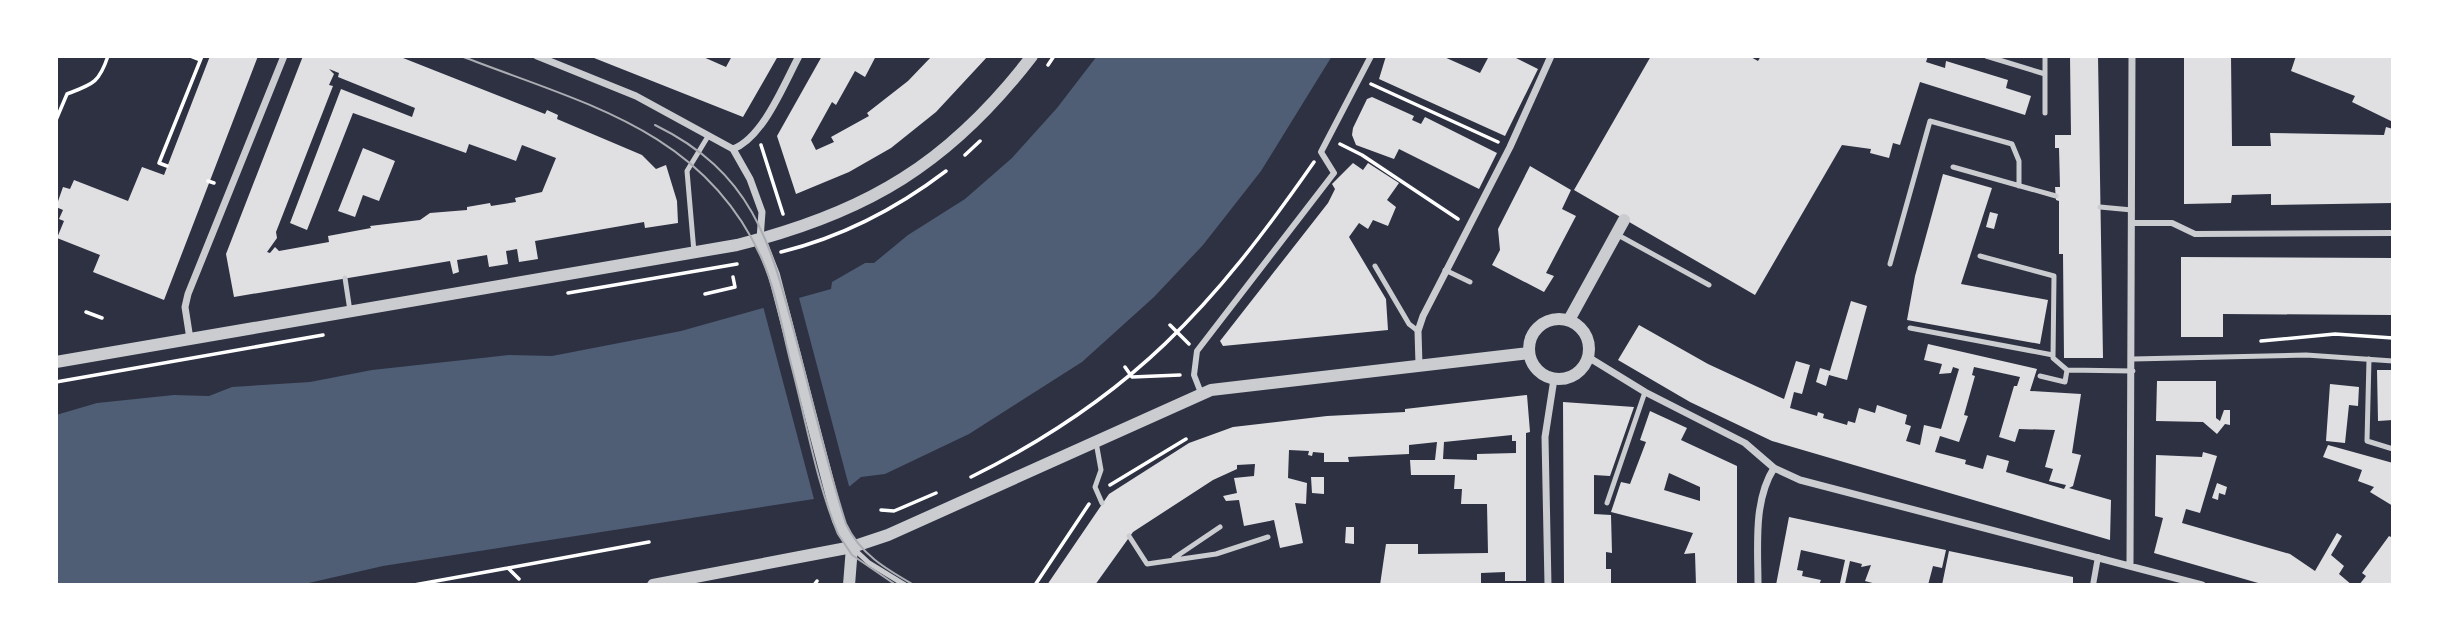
<svg xmlns="http://www.w3.org/2000/svg" width="2449" height="641" viewBox="0 0 2449 641" font-family="'Roboto Condensed',sans-serif">
<rect width="100%" height="100%" fill="#2d3142"/>
<path fill="#4f5d75" d="M1097 56H1332L1261 171 1203 245 1154 297 1082 362 969 434 885 474 861 477 850 486 814 499 383 566 300 585H56V415L97 403 174 395 209 396 232 387 310 382 372 370 509 355 552 356 681 331 831 289 832 282 865 263H874L908 235 965 199 1012 158 1057 108Z"/>
<path fill="#2d3142" d="M798 294 850 490 815 503 763 306Z"/>
<path fill="#e0e0e3" fill-rule="evenodd" d="M210 56H258L164 300 93 272 100 255 57 238 64 221 59 219 63 210 56 207 63 187 70 189 74 180 128 201 142 167 164 175Z
M303 56H398L545 114 547 110 558 115 557 119 642 155 656 169 666 165 677 201 678 223 645 228 644 222 535 241 538 259 519 262 517 249 506 251 508 264 489 267 487 255 457 260 459 272 453 274 450 261 234 297 226 254ZM329 69 339 73 338 77 415 108 412 117 341 89 290 223 307 230 353 113 466 153 469 144 516 161 522 145 556 158 542 192 515 198 516 202 491 206 490 203 467 207V210L430 213 420 220 370 226 371 228 328 236 329 242 279 251 275 247 270 253 267 252 277 238 276 232 333 86 329 85 334 74Z
M589 56H701L726 67 732 56H778L743 117Z
M822 56H876L865 77 855 71 836 105 832 102 811 140 816 150 834 142 831 137 869 116 867 113 908 81 932 56H988L936 112 891 148 849 172 796 194 777 136Z
M1386 56H1442L1480 73 1489 56H1512L1538 69 1505 136 1379 79Z
M1651 56H1749L1758 61 1761 56H1928L1926 62 1945 68 1946 61 2008 80 2006 88 2031 96 2025 115 1920 82 1900 145 1893 143 1889 158 1870 153 1871 149 1842 145 1755 295 1574 190Z
M2070 56H2098L2103 358H2064L2063 254H2059V201L2056 200 2055 187H2060L2059 148H2055V135H2071Z
M2184 56H2231L2232 146H2271L2270 133 2384 135 2386 127 2393 129V203L2271 205V194L2232 195 2231 203 2184 204Z
M2296 56H2393V122L2352 102 2355 96 2291 71Z
M1372 97 1414 116 1412 120 1421 124 1425 117 1497 153 1479 189 1399 149 1394 159 1356 145 1352 135 1353 128 1367 99Z
M363 148 395 161 379 201 363 195 355 217 338 211Z
M1353 163 1363 170 1368 163 1399 183 1387 200 1396 207 1388 226 1373 220 1368 229 1359 223 1349 237 1386 299 1388 330 1223 346 1220 341 1328 203 1335 189 1332 184Z
M1530 166 1571 190 1562 209 1576 216 1546 273 1554 276 1544 292 1492 265 1500 250 1498 229Z
M1943 174 1992 188 1961 284 2048 300 2040 344 1907 320 1915 276Z
M1990 212 1998 214 1994 229 1986 227Z
M2181 257 2393 258V315L2223 314V337H2181Z
M1851 301 1867 306 1847 380 1829 375 1826 386 1816 382 1820 368 1830 371Z
M1639 325 1708 364 1784 399 1796 361 1810 365 1802 394 1794 392 1790 408 1817 416 1818 412 1824 414 1823 418 1847 425 1848 421 1855 423 1859 408 1875 413 1877 405 1907 415 1905 424 1911 426 1906 441 1920 445 1924 425 1941 429 1959 369 1953 367 1951 373 1939 374 1942 364 1924 360 1928 344 2037 369 2030 391 2081 394 2072 453 2081 455 2073 486 2069 488 2111 500 2110 540 1772 441 1690 402 1618 360ZM1974 367 2020 377 2017 386H2014L1999 437 2015 442 2019 429 2055 430 2045 467 2053 469 2049 481 2066 485 2064 489 2006 472 2009 461 1987 455 1983 469 1965 464 1966 460 1935 452 1940 436 1959 442 1968 416 1964 415 1975 376 1972 375Z
M2377 370H2393V420L2378 421Z
M2157 381H2216V418L2220 421 2224 410H2230V425L2225 424 2217 434 2203 422 2156 421Z
M2330 384 2359 387 2358 406 2349 405 2345 443 2326 441Z
M1527 395 1530 432 1526 433V581H1505V572L1481 573V585H1380L1386 544H1418V554L1488 553 1487 504H1461L1462 489H1454L1455 475H1411L1410 460H1435L1437 442 1409 445V454L1348 457 1349 462H1324V453L1313 452 1312 456 1308 455 1309 451 1289 450 1288 478 1307 483 1306 504 1295 503 1303 543 1280 548 1274 520 1244 526 1239 500 1226 501 1223 496 1237 493 1234 478 1254 476 1255 464 1237 465V469L1213 480 1133 532 1095 585H1047L1109 494 1189 443 1233 427 1327 416 1405 412V409ZM1512 435V441H1516V453L1477 454V460L1443 459 1444 442Z
M1563 402 1634 407 1610 476 1594 475V514L1611 515 1612 553 1606 552V569H1611V585H1564Z
M1650 411 1687 428 1681 440 1737 466V585H1696L1695 553 1684 554 1693 533 1611 512 1621 482 1630 484 1646 442 1640 440ZM1669 473 1700 487V501L1664 490Z
M2328 445 2393 463V506L2370 492 2374 487 2358 481 2362 470 2323 457Z
M2203 452 2217 456 2200 513 2186 509 2182 523 2290 554 2315 571 2337 533 2342 536 2331 555 2344 566 2339 574 2352 585H2265L2154 553 2163 518 2155 516 2156 455 2202 457Z
M1311 477H1324V494L1312 493Z
M2217 483 2227 487 2225 495 2219 493 2218 500 2212 498Z
M1789 517 1946 550 1942 568 1933 566 1928 585H1880L1865 581 1871 565 1861 567 1862 564 1850 561 1845 584 1840 583 1845 560 1801 550 1797 570 1803 571 1802 576 1821 580 1819 585H1776Z
M1346 527H1354V544L1345 543Z
M2389 536 2393 538V585H2359L2366 576 2362 573Z
M1949 551 2073 577V585H1942Z"/>
<g fill="none" stroke-linecap="round" stroke-linejoin="round">
<path stroke="#fff" stroke-width="3.5" d="M190 56 200 60
M1048 65 1054 56
M1371 84 1498 142
M56 120 67 94C93 84 99 83 108 56
M1340 144 1362 155 1458 219
M761 145 783 214
M965 155 980 141
M167 166 159 163 202 56
M208 181 214 183
M781 252C842 237 896 209 946 171
M568 293 737 264
M705 294 735 287 733 277
M86 312 102 318
M1170 325 1189 344
M2261 341 2335 334 2393 338
M1125 367 1132 377 1180 375
M56 382 323 335
M971 477C1132 397 1213 307 1314 162
M1110 485 1186 439
M881 510 894 511 936 493
M508 568 649 542
M414 585 508 568 519 579
M814 585 817 581
M1035 585 1089 504"/>
<path stroke="#caccd0" stroke-width="5" d="M1986 56 2045 74
M2045 56V113
M1953 167 2056 196
M2100 207 2132 210
M1618 235 1709 285
M694 252 687 171 707 138
M1980 256 2054 276 2053 358 2067 370 2133 371
M1890 264 1930 121 2012 144 2019 161V186
M1375 266 1409 324 1418 331
M1445 270 1470 282
M345 278 350 311
M1910 328 2053 355
M2133 359 2306 355 2393 361
M2369 359 2367 441 2393 449
M2040 376 2065 382 2067 370
M1096 442 1101 470 1095 487 1102 503
M1607 503 1645 392
M1129 536 1147 564 1216 554 1268 537
M854 549 869 563 905 585
M1174 558 1220 527"/>
<path stroke="#caccd0" stroke-width="6" d="M2132 223H2172L2195 234 2393 233
M1201 393 1194 375 1197 351 1334 173 1321 152 1371 56
M2093 585 2098 557"/>
<path stroke="#caccd0" stroke-width="7" d="M537 56 636 96 733 149 750 179 762 212 760 239
M733 149C763 138 784 84 799 56
M190 339 185 307 188 294 284 56
M1588 357 1645 392 1745 443 1774 468 1800 480 2202 585
M1419 365 1418 331 1423 316 1510 147 1551 56
M2130 565 2132 56
M1548 585 1545 437 1554 379
M1758 585C1758 547 1753 501 1774 468"/>
<path stroke="#caccd0" stroke-width="12" d="M760 239 774 275 838 520 852 547
M1529 349a30 30 0 1 1 60 0a30 30 0 1 1-60 0Z
M1569 320 1624 220
M56 362 737 245C867 213 950 163 1032 56
M653 585 852 547 888 535 1211 390 1529 353
M849 585 852 547"/>
<path stroke="#abadb3" stroke-width="2" d="M461 56C581 103 703 129 761 257 776 290 782 329 791 364 806 420 816 481 838 534L852 555 896 585
M655 125C755 174 771 245 797 343 813 403 827 465 846 524 860 554 886 569 914 585"/>
</g>
<rect width="2449" height="641" fill="none" stroke="#ffffff" stroke-width="116"/>
</svg>
